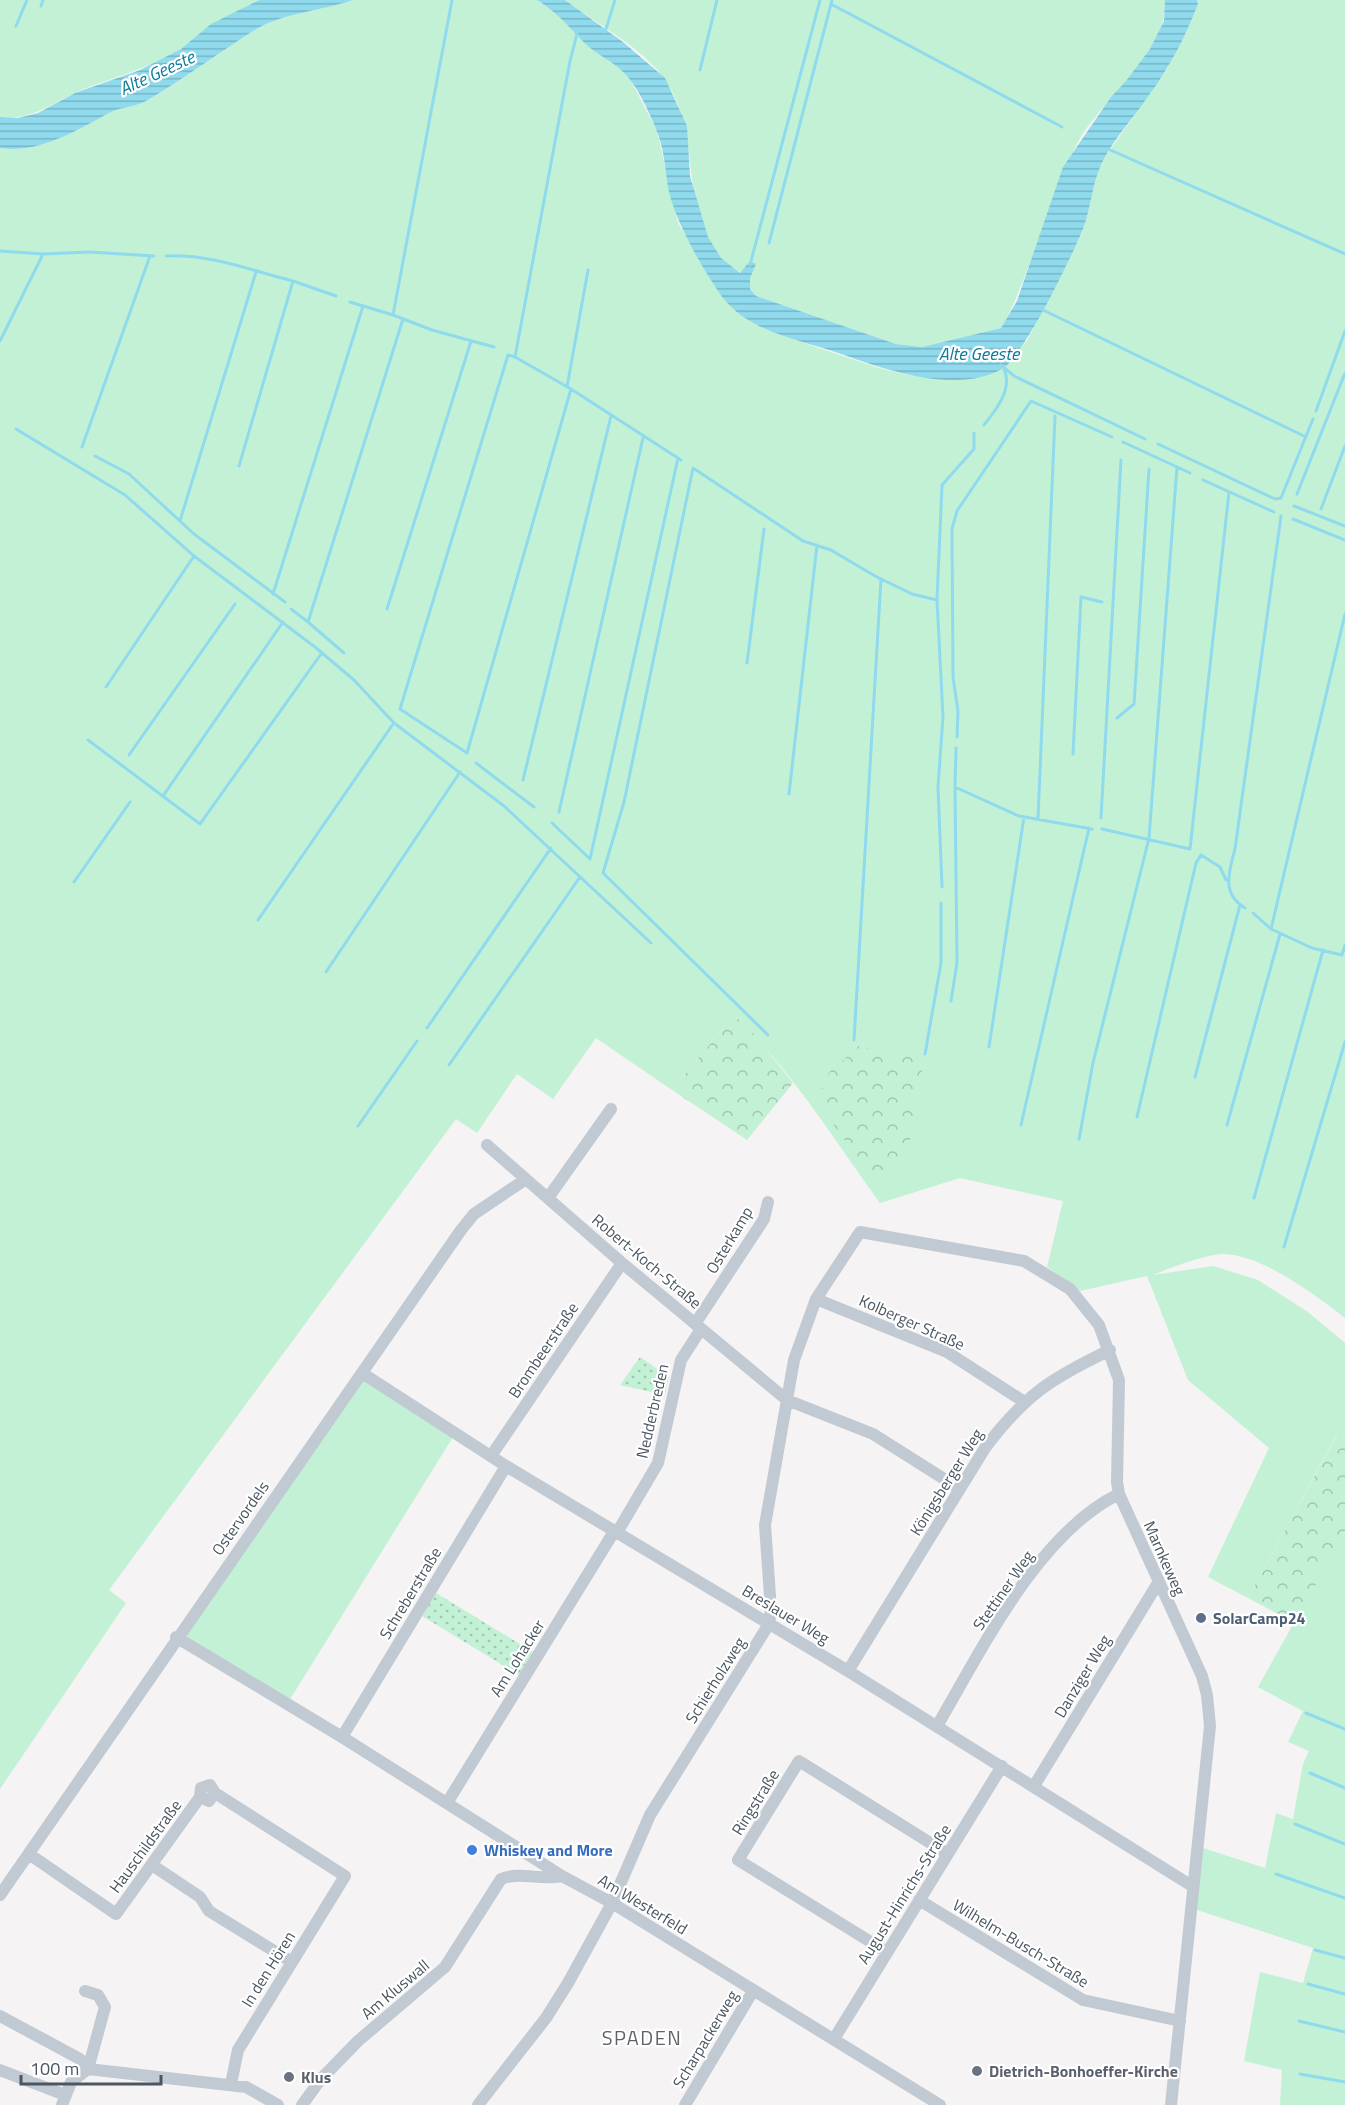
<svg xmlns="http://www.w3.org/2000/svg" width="1345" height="2105" viewBox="0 0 1345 2105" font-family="'Titillium Web',sans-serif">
<defs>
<pattern id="forest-crowns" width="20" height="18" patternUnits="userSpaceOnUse" patternTransform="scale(1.5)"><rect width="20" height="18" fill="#c3f1d5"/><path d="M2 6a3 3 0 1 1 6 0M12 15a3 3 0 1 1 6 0" fill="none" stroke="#a0c6b0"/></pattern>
<pattern id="park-dots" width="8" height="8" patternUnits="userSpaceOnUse" patternTransform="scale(1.5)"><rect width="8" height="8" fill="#c3f1d5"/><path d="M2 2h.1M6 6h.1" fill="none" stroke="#a0c6b0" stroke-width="1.8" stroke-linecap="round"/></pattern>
<pattern id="water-rules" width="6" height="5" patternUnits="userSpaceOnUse" patternTransform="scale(1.5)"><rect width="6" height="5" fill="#90daee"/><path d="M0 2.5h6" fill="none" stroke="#78b4c4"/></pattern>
</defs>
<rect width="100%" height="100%" fill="#f5f3f3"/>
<path fill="#c3f1d5" d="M0 0H259C231 12 208 33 182 48 149 69 112 77 77 92 50 104 31 121 0 117Z
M353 0H537L561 15 592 49 620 68 631 81 657 131 678 223 723 297 735 310 750 321 801 342 879 368 908 375 956 380 1000 370 1027 341 1082 233 1095 176 1105 157 1167 69 1198 4 1197 0H1345V1318C1316 1295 1262 1255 1224 1254 1206 1254 1170 1268 1153 1275L1213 1266 1258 1280 1308 1312 1345 1343V1438L1337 1434 1248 1598 1208 1577 1269 1448 1188 1380 1147 1276 1080 1291 1047 1267 1063 1201 960 1178 880 1203C834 1140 791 1069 734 1015L672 1090 596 1038 553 1099 517 1074 477 1133 456 1119 109 1590 126 1603 0 1789V148C40 154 77 130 111 112 122 107 135 107 146 101 182 80 217 54 253 31 281 14 321 10 353 0Z
M565 0H1165C1167 59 1104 95 1078 142 1055 185 1042 234 1024 278 1016 297 1012 310 1001 328L922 347 896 344 756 296 750 289V278C740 272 728 266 720 257 678 204 703 135 665 80 647 51 593 21 565 0Z
M362 1380 453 1437 289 1701 185 1635Z
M1345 1531V2105H1280L1282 2070 1244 2061 1260 1972 1303 1983 1313 1948 1194 1909 1203 1848 1265 1868 1276 1813 1293 1819 1303 1764 1309 1751 1288 1742 1303 1711 1258 1687Z"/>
<path fill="url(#forest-crowns)" d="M734 1015 755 1035 793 1083 747 1140 672 1090Z
M858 1046 924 1060 908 1151 880 1188 816 1101 830 1071C842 1066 847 1054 858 1046Z
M1338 1433 1345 1438V1531L1295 1623 1248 1598Z"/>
<path fill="url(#park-dots)" d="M640 1357 669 1377 665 1395 620 1385Z
M436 1593 533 1652 519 1675 422 1616Z"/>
<path fill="url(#water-rules)" d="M259 0H353C321 11 282 13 253 31 217 54 182 80 146 101 135 107 122 107 111 112 77 130 40 154 0 148V117L18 118 38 113 75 93 140 70 181 49 211 24Z
M537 0H565L623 42 665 78 687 126 690 176 708 237 721 258 740 273 750 261 756 264 750 278V289L756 296 896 344 922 347 1001 328 1017 301 1063 167 1111 97 1126 81 1150 49 1164 21 1165 0H1197L1198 4C1185 37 1170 67 1149 95 1135 116 1117 135 1105 157 1091 181 1092 209 1081 234 1069 261 1024 356 1002 369 957 394 889 371 844 355 805 341 750 333 723 298 703 270 674 220 668 187 665 167 664 148 656 129 647 108 637 84 620 69 610 60 598 55 589 47 569 28 561 15 537 0Z"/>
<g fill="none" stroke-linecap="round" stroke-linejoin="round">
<path stroke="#90daee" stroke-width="3" d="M452 0 393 315 432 330 494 347
M831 4 1062 127
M41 6 43 0
M16 26 27 0
M578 30 570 61 515 357 571 389 681 460
M605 32 615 0
M700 70 717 0
M1108 149 1345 254
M769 243 832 0
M0 251 43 254
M166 256C207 253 253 271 293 281
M750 265 820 0
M350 302 393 315
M1041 309 1306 437
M0 341 43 254 90 252 154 256
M515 357 508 355 400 709 467 753 571 389
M1001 365 1014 376 1145 439
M567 387 588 270
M1316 411 1345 331
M984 425C996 410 1013 389 1004 369
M16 429 125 495 194 556 315 647 354 680 394 723 504 806 651 943
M1123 442 1190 473
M1158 444 1275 499 1281 498 1313 419
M82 447 150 256
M95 456 129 474 194 534 285 602
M239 466 293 281 336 296
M1203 480 1274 512
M1297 494 1345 373
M1294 506 1345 526
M1321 509 1345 446
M1293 519 1345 540
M180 521 256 272
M273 594 363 306
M937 600 943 717 938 787 942 887
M291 609 308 622
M387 609 471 341
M344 653 308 622 403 319
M747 663 764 529
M106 687 194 556
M1117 718 1134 704 1149 469
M957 737 958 711 953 677 952 529 957 511 1031 401 1112 437
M88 740 200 824 321 654
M956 748 955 787 1019 816 1092 829
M1073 754 1081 597 1102 602
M129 755 235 604
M476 763 534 807
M523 780 611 416
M789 794 817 545
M163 796 283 622
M559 812 643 438
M1101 818 1121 460
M1038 819 1055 416
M552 823 590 859 678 458
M1102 829 1190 849 1229 492
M74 882 130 802
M1245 908C1221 894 1229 871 1235 849L1281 516
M1253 913 1271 929 1345 614
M258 920 393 724
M1271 929 1312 948 1342 955 1345 945
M326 972 460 772
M951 1001 957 963 955 787
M427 1028 551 848
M768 1035 603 873 624 802 693 468 803 541 831 550 875 576 912 594 937 600 942 485 974 449V433
M854 1040 881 579
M989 1047 1024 817
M925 1054 941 963V903
M449 1065 580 877
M1195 1077 1240 905
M1137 1117 1196 863 1201 855 1220 867 1226 880
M1021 1125 1089 828
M1227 1125 1280 934
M358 1126 417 1041
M1079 1139 1093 1063 1149 838 1177 467
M1254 1198 1323 950
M1284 1247 1345 1042
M1306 1713 1345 1729
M1310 1773 1345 1788
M1295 1824 1345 1844
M1276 1874 1345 1898
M1315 1950 1345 1958
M1308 1984 1345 1994
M1299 2021 1345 2032
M1300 2074 1345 2082"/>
<path stroke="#c1cad2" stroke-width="12" d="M487 1145 622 1263 787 1400 873 1434 960 1489
M548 1198 611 1109
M816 1299 947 1352 1023 1401
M695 1324 764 1219 768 1202
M362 1373 506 1466 848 1671 1192 1886
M491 1456 622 1263
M618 1531 658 1463 681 1360 701 1329
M176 1637 342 1737 562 1876 612 1903 940 2105
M848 1671 985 1448C1026 1394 1050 1379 1110 1350
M937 1726C981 1651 1038 1533 1119 1494
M342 1737 506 1466
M1034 1786 1158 1583
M215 1793 345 1876 238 2050 231 2084
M447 1803 615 1530
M29 1854 116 1914 200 1797 201 1788 210 1785 215 1793 209 1801 200 1797
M152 1865 200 1897 209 1911 292 1962
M0 1895 461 1230 474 1214 526 1179
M919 1900 1083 2000 1180 2021
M887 1952 738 1860 799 1761 948 1854
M85 1991 98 1995 105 2007 88 2069
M0 2016 80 2059 88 2069
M834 2039 1002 1766
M88 2069 246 2087 278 2105
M0 2070 65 2095
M62 2105 71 2082 88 2069
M302 2105 321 2079 358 2041 445 1967 501 1879C520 1871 542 1881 562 1876
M478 2105 546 2018 568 1983 612 1903 650 1815 769 1624 771 1610 765 1525 794 1360 816 1299 860 1232 1024 1261 1070 1289 1099 1325 1119 1380 1117 1482 1119 1494 1202 1676 1207 1695 1210 1726 1171 2105
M685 2105 753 1991"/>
</g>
<circle fill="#5c6f8a" stroke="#fff" stroke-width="2" cx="1201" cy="1618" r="6"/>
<circle fill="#3f7fe0" stroke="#fff" stroke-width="2" cx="472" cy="1850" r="6"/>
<g fill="#6b7280" stroke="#fff" stroke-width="2">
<circle cx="977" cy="2071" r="6"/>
<circle cx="289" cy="2077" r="6"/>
</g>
<g text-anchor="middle" stroke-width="4.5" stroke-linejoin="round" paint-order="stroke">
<g font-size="16" fill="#4a5661" stroke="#fff">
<text transform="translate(729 1240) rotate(-59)" y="6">Osterkamp</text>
<text transform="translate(647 1261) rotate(40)" y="6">Robert-Koch-Straße</text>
<text transform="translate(912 1322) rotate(24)" y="6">Kolberger Straße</text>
<text transform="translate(543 1350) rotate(-56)" y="6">Brombeerstraße</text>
<text transform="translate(652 1411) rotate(-77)" y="6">Nedderbreden</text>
<text transform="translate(946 1482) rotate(-58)" y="6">Königsberger Weg</text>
<text transform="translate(240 1518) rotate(-55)" y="6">Ostervordels</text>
<text transform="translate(1165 1558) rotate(66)" y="6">Marnkeweg</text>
<text transform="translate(1003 1590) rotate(-55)" y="6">Stettiner Weg</text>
<text transform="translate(410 1593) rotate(-59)" y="6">Schreberstraße</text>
<text transform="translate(786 1614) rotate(31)" y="6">Breslauer Weg</text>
<text transform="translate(517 1658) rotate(-58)" y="6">Am Lohacker</text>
<text transform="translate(1082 1676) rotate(-59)" y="6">Danziger Weg</text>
<text transform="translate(715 1680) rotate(-58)" y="6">Schierholzweg</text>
<text transform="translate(755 1802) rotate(-58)" y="6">Ringstraße</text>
<text transform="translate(145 1846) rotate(-54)" y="6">Hauschildstraße</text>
<text transform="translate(904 1894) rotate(-58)" y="6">August-Hinrichs-Straße</text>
<text transform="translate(643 1904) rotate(31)" y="6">Am Westerfeld</text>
<text transform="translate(1021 1943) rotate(31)" y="6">Wilhelm-Busch-Straße</text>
<text transform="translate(268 1969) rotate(-58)" y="6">In den Hören</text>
<text transform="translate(395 1989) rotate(-40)" y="6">Am Kluswall</text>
<text transform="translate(705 2039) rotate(-59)" y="6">Scharpackerweg</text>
</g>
<g font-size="16" font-weight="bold" fill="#4e5e75" stroke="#fff" text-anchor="start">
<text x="1213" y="1624">SolarCamp24</text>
</g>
<g font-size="16" font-weight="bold" fill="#366cbe" stroke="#fff" text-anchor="start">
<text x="484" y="1856">Whiskey and More</text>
</g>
<g font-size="16" font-weight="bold" fill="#5b616d" stroke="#fff" text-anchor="start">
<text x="989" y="2077">Dietrich-Bonhoeffer-Kirche</text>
<text x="301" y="2083">Klus</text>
</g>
<g font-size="18" font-style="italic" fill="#0c7c9b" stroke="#fff">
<text transform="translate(157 73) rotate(-25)" y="6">Alte Geeste</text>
<text x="979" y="360">Alte Geeste</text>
</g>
<g font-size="20" letter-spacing="1.5" fill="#5f6368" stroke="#fff">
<text x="642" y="2045">SPADEN</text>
</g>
</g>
<path d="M21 2075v9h140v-9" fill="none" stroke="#4a5661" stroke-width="3"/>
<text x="30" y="2075" font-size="18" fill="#4a5661" stroke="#ffffff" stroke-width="4.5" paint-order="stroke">100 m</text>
</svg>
